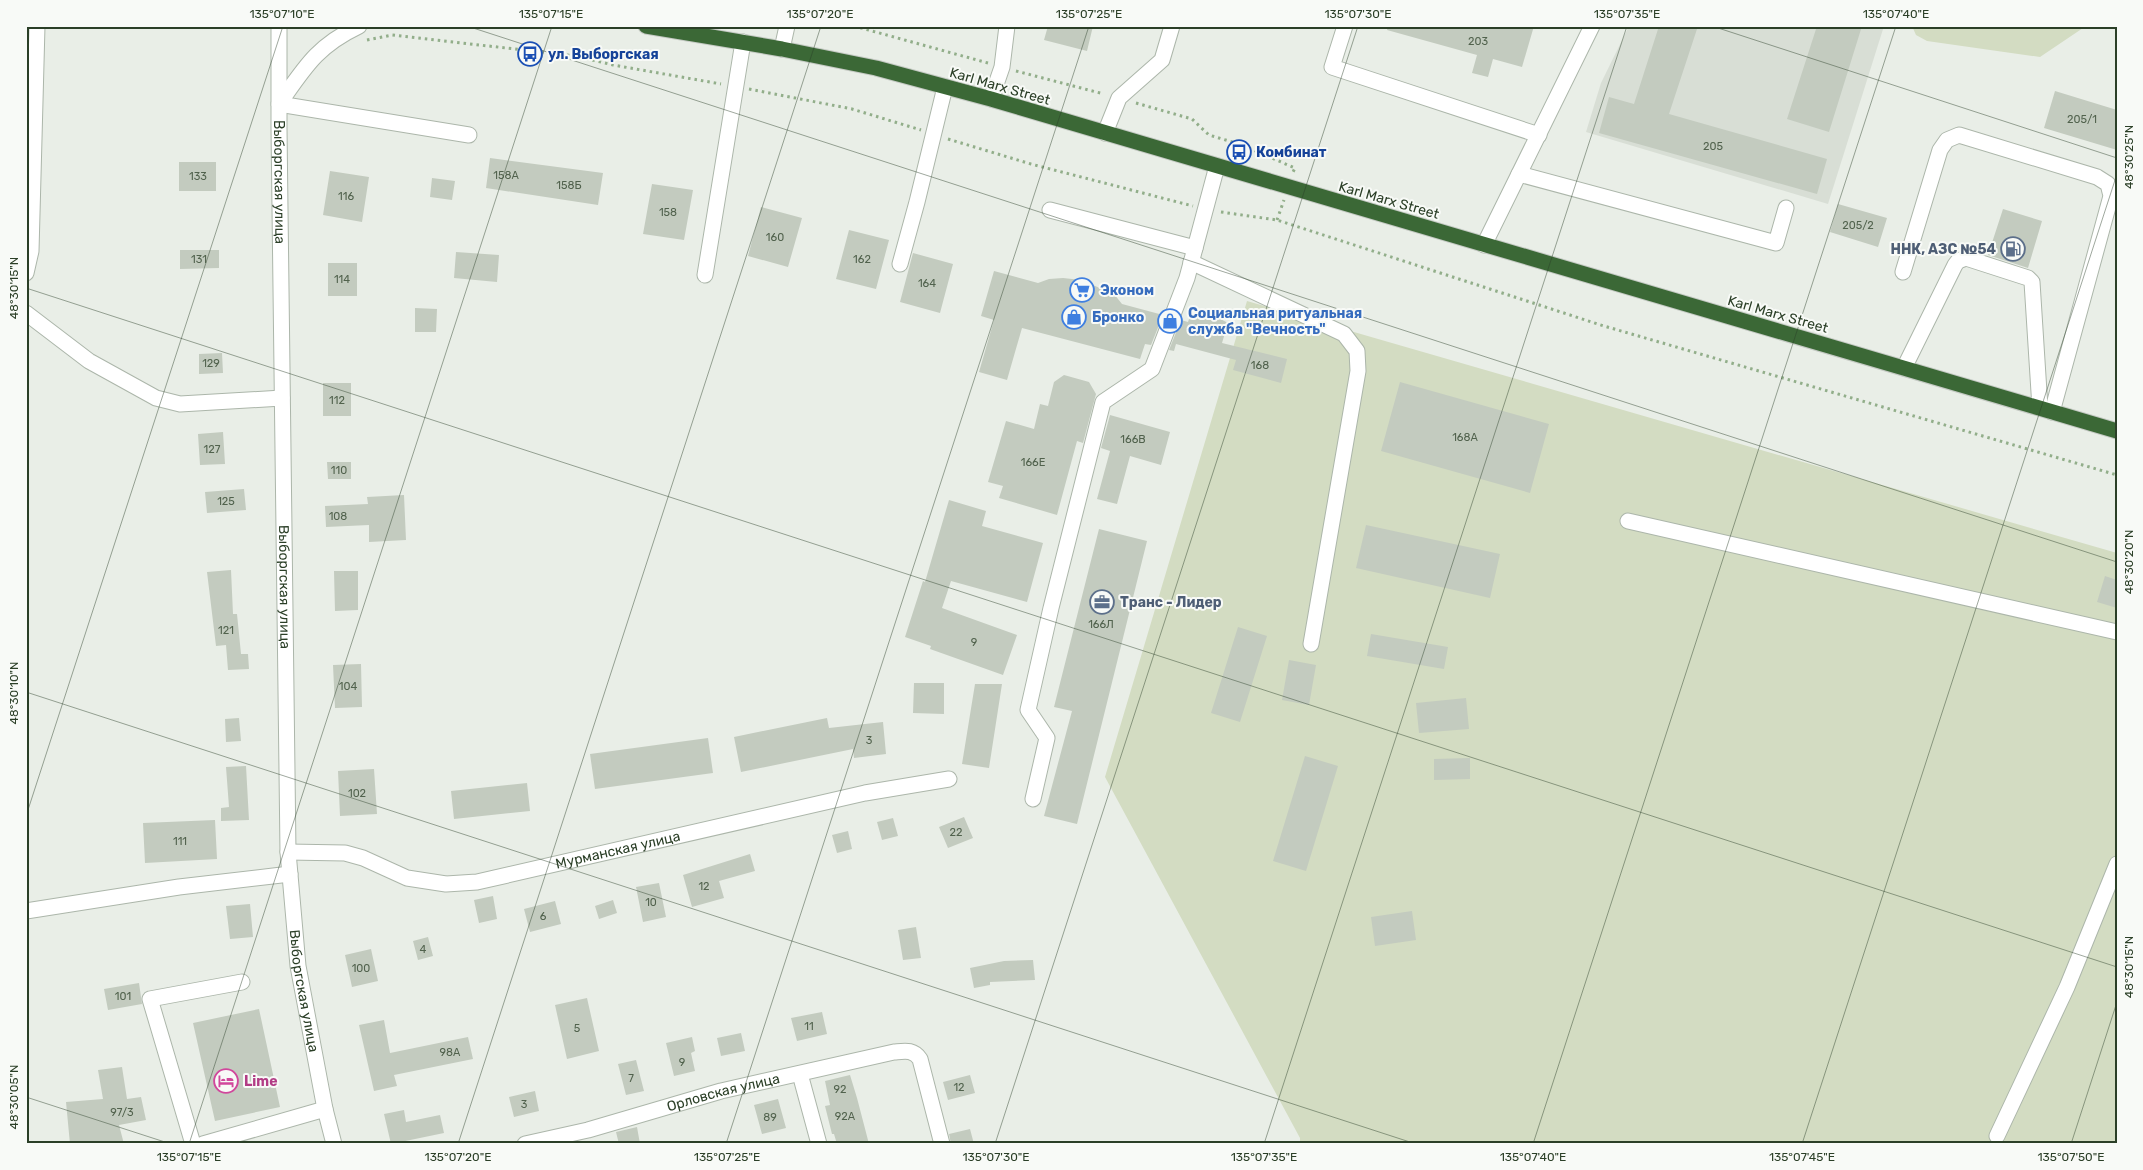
<svg xmlns="http://www.w3.org/2000/svg" width="2143" height="1170" viewBox="0 0 2143 1170" font-family="Rubik,sans-serif">
<rect width="100%" height="100%" fill="#e9eee7"/>
<path fill="#d8ded5" d="M1629 26H1884L1828 204 1586 132 1601 83Z"/>
<path fill="#d3dcc2" d="M1912 26H2086L2040 57 1927 41 1916 35Z
M1247 301 2117 553V1144H1300V1138L1105 777Z"/>
<path fill="#c3cbbf" d="M1048 26H1093L1087 51 1044 40Z
M1388 26H1534L1522 67 1493 59 1488 77 1472 73 1477 55 1387 30Z
M1659 26H1698L1669 114 1827 159 1817 194 1599 133 1609 97 1634 104Z
M1817 26H1862L1829 132 1787 119Z
M2055 91 2117 110V150L2044 128Z
M490 158 603 173 598 205 486 188Z
M179 162H216V191H179Z
M330 171 369 177 362 222 323 215Z
M432 178 455 181 452 200 430 197Z
M652 184 693 190 684 240 643 234Z
M1838 204 1887 218 1878 247 1830 232Z
M761 207 802 218 788 267 748 256Z
M2003 209 2042 221 2028 268 1988 255Z
M849 230 889 240 876 289 836 279Z
M180 250H219V268L180 269Z
M456 252 499 255 497 282 454 278Z
M913 253 953 264 940 313 900 302Z
M328 263H357V296H328Z
M994 271 1038 283 1049 279 1063 278 1081 280 1114 294 1122 304 1163 315 1151 345 1145 344 1140 359 1022 328 1007 380 979 372 994 320 981 316Z
M415 308 437 309 436 332H415Z
M1191 313 1215 316 1228 323 1222 343 1287 359 1281 383 1233 370 1236 360 1176 344 1174 351 1169 350 1181 320 1188 322Z
M222 353 223 373 199 374V354Z
M1064 375 1089 382 1096 394 1083 443 1077 441 1057 515 999 498 1003 486 988 482 1006 421 1034 429 1040 404 1048 406 1054 382Z
M1400 382 1549 424 1530 493 1381 451Z
M323 383H351V416H323Z
M1110 415 1170 432 1161 465 1130 456 1117 504 1097 499 1110 451 1101 448Z
M223 432 225 464 200 465 198 434Z
M327 462H351V479H328Z
M244 489 246 510 207 513 205 492Z
M404 495 406 540 369 542V525L326 527 325 506 368 504 367 497Z
M949 500 986 511 982 526 1043 543 1027 602 951 581 942 608 1017 635 1003 675 930 649 931 646 905 637 923 581 925 582Z
M1366 525 1500 554 1490 598 1356 568Z
M1099 529 1147 541 1077 824 1044 816 1072 711 1054 707Z
M231 570 233 614H237L241 654H248L249 669 228 670 226 645 216 646 207 572Z
M334 571H358V610L335 611Z
M2105 576 2117 580V608L2097 602Z
M1238 627 1267 636 1240 722 1211 713Z
M1371 634 1448 647 1444 669 1367 656Z
M1289 660 1316 665 1309 705 1282 700Z
M361 664 362 707 335 708 333 665Z
M914 683H944V714L913 713Z
M975 684H1002L989 768 962 764Z
M1466 698 1469 729 1419 733 1416 703Z
M239 718 241 741 226 742 225 719Z
M827 718 829 728 883 722 886 754 854 758 853 749 741 772 734 737Z
M708 738 713 773 595 789 590 754Z
M1305 756 1338 766 1306 871 1273 861Z
M1470 758V779L1434 780V759Z
M246 766 249 820 221 821V808L229 807 226 767Z
M374 769 377 814 340 816 338 771Z
M527 783 530 811 454 819 451 791Z
M964 817 973 838 948 848 939 827Z
M893 818 898 836 882 840 877 822Z
M215 820 217 859 145 863 143 823Z
M848 831 852 849 837 853 832 835Z
M750 854 755 871 719 881 724 898 692 907 683 875Z
M659 883 666 917 643 922 636 887Z
M493 896 497 919 479 923 474 900Z
M613 900 617 913 599 919 595 906Z
M555 901 561 924 530 932 524 909Z
M250 904 253 937 230 939 226 906Z
M1412 911 1416 940 1375 946 1371 917Z
M916 927 921 958 903 960 898 930Z
M428 937 433 956 418 960 413 941Z
M371 949 378 981 352 987 345 955Z
M1033 960 1035 980 990 982V985L974 988 970 968 1004 961Z
M139 983 142 1004 108 1010 104 989Z
M587 998 599 1051 567 1059 555 1005Z
M259 1009 280 1107 215 1121 193 1023Z
M822 1012 827 1034 797 1041 791 1018Z
M384 1020 390 1053 468 1037 473 1059 394 1075 397 1086 374 1091 359 1025Z
M741 1033 745 1051 721 1056 717 1038Z
M692 1037 695 1051 691 1053 695 1071 674 1076 666 1043Z
M636 1060 644 1091 626 1095 618 1064Z
M122 1067 127 1099 141 1097 146 1120 119 1125 124 1144H70L66 1102 103 1099 98 1070Z
M850 1075 857 1098 869 1144H837L834 1134H832L825 1106 830 1105 825 1081Z
M970 1075 975 1093 948 1100 943 1082Z
M535 1091 539 1111 514 1117 509 1097Z
M778 1099 786 1128 762 1134 754 1105Z
M404 1110 406 1122 440 1115 444 1133 391 1144 384 1114Z
M637 1127 640 1144H619L616 1132Z
M970 1129 974 1144H951L949 1134Z"/>
<g fill="none" stroke-linecap="round" stroke-linejoin="round">
<g stroke="#acb6aa" stroke-width="17">
<g id="minor">
<path id="s1" d="M279 26V128L288 852 298 966 325 1109 334 1144"/>
<path d="M359 26C317 46 305 67 279 104L469 135"/>
<path d="M1345 26 1332 67 1539 135"/>
<path d="M782 49 787 26"/>
<path d="M991 99 1002 67 1007 26"/>
<path d="M1105 133 1119 98 1162 60 1172 26"/>
<path d="M1519 174 1776 243 1786 208"/>
<path d="M1050 210 1195 248"/>
<path d="M1484 245 1592 26"/>
<path d="M1191 262 1344 334 1357 351 1358 371 1311 644"/>
<path d="M900 264 917 202 945 87"/>
<path d="M1903 272 1940 150 1947 140 1959 135 2097 177 2108 184 2111 196 2052 412"/>
<path d="M26 273 31 251 37 26"/>
<path d="M705 275 743 42"/>
<path d="M26 313 89 361 156 398 180 404 282 398"/>
<path d="M1904 368 1955 265 1958 261 1966 258 2028 278 2032 282 2040 408"/>
<path d="M1628 521 2117 632"/>
<path d="M1033 799 1047 738 1028 710 1051 608 1103 402 1152 369 1187 278 1217 166"/>
<path id="s2" d="M288 852 345 853 363 858 407 878 446 884 477 882 865 793 949 779"/>
<path d="M26 911 179 887 290 874"/>
<path d="M800 1074 819 1144"/>
<path d="M1997 1136 2067 987 2117 864"/>
<path d="M193 1144 150 999 242 982"/>
<path d="M203 1144 325 1109"/>
<path id="s3" d="M525 1144 588 1130 721 1091 894 1052C905 1051 913 1049 920 1059L942 1144"/>
</g>
</g>
<g stroke="#c4c9c3" stroke-width="17">
<path id="highway" d="M646 26 782 49 876 68 991 99 2117 431"/>
</g>
<path stroke="#92ae8a" stroke-width="3" stroke-dasharray="2.5 4" stroke-linecap="butt" d="M854 26 988 63
M367 40 392 35 576 56 613 65 721 84
M1016 71 1104 94
M749 89 852 109 921 130
M1136 103 1192 119 1209 135 1239 144 1295 168 1293 172
M948 139 1031 164 1193 206
M1221 212 1277 220 1604 326 2117 475
M1277 220 1284 200"/>
<use href="#minor" stroke="#fff" stroke-width="15"/>
<use href="#highway" stroke="#3b6836" stroke-width="15"/>
</g>
<path fill="none" stroke="#2b3f27" stroke-width="1" stroke-opacity="0.45" d="M467 26 2117 562M1712 26 2117 158M26 288 2117 967M26 692 1416 1144M26 816 283 26M26 1097 171 1144M189 1144 552 26M458 1144 821 26M726 1144 1089 26M995 1144 1358 26M1264 1144 1627 26M1533 1144 1896 26M1802 1144 2117 174M2071 1144 2117 1002"/>
<defs>
<g id="bus-ring" transform="scale(1.25)"><circle r="9.5" fill="#f8faf7" stroke="#1a4fb4" stroke-width="1.5"/><path d="M-5-6H5V4H4V6H2V4H-2V6H-4V4H-5ZM-3.5-4V0h7V-4ZM-3.5 1.2v1.5H-2V1.2ZM2 1.2v1.5H3.5V1.2Z" fill="#1a4fb4"/></g>
<g id="fuel-ring" transform="scale(1.25)"><circle r="9.5" fill="#f8faf7" stroke="#5c6f8a" stroke-width="1.5"/><path d="M-5.5-6h7V0h2V4h1.3V-2.5L3-4.5l.8-.8L6-3V5H2.5V1h-1V6h-7ZM-4.2-4.7v3.2H.2V-4.7Z" fill="#5c6f8a"/></g>
<g id="supermarket-ring" transform="scale(1.25)"><circle r="9.5" fill="#f8faf7" stroke="#3f7fe0" stroke-width="1.5"/><path d="M-6-5.5h2.5l.6 2H6L4.5 2H-2.5L-4.4-4H-6ZM-1.5 3.2a1.3 1.3 0 1 0 .1 0ZM3 3.2a1.3 1.3 0 1 0 .1 0Z" fill="#3f7fe0"/></g>
<g id="shop-ring" transform="scale(1.25)"><circle r="9.5" fill="#f8faf7" stroke="#3f7fe0" stroke-width="1.5"/><path d="M-5-2.5h2.3a2.7 3.5 0 0 1 5.4 0H5L5.5 6h-11ZM-1.5-2.5h3a1.5 2.3 0 0 0-3 0Z" fill="#3f7fe0"/></g>
<g id="office-ring" transform="scale(1.25)"><circle r="9.5" fill="#f8faf7" stroke="#5c6f8a" stroke-width="1.5"/><path d="M-6-3h4V-5.5h4V-3h4V5H-6ZM-1-4.5V-3h2v-1.5ZM-6 0V1H6V0Z" fill="#5c6f8a"/></g>
<g id="hotel-ring" transform="scale(1.25)"><circle r="9.5" fill="#f8faf7" stroke="#d1479c" stroke-width="1.5"/><path d="M-6-4.5h1.5V1H6V5H4.5V3h-9V5H-6ZM-4 0a1.8 1.8 0 1 1 3.6 0ZM.5 0V-2.5h3Q6-2.5 6 0Z" fill="#d1479c"/></g>
</defs>
<g fill-rule="evenodd">
<use href="#bus-ring" x="530" y="54"/>
<use href="#bus-ring" x="1239" y="152"/>
<use href="#fuel-ring" x="2013" y="249"/>
<use href="#supermarket-ring" x="1082" y="290"/>
<use href="#shop-ring" x="1074" y="317"/>
<use href="#shop-ring" x="1170" y="321"/>
<use href="#office-ring" x="1102" y="602"/>
<use href="#hotel-ring" x="226" y="1081"/>
</g>
<g text-anchor="middle" stroke-width="4" stroke-linejoin="round" paint-order="stroke">
<g font-size="11" fill="#51624d">
<text x="1478" y="45">203</text>
<text x="2082" y="123">205/1</text>
<text x="1713" y="150">205</text>
<text x="506" y="179">158А</text>
<text x="198" y="180">133</text>
<text x="569" y="189">158Б</text>
<text x="346" y="200">116</text>
<text x="668" y="216">158</text>
<text x="1858" y="229">205/2</text>
<text x="775" y="241">160</text>
<text x="199" y="263">131</text>
<text x="862" y="263">162</text>
<text x="342" y="283">114</text>
<text x="927" y="287">164</text>
<text x="211" y="367">129</text>
<text x="1260" y="369">168</text>
<text x="337" y="404">112</text>
<text x="1465" y="441">168А</text>
<text x="1133" y="443">166В</text>
<text x="212" y="453">127</text>
<text x="1033" y="466">166Е</text>
<text x="339" y="474">110</text>
<text x="226" y="505">125</text>
<text x="338" y="520">108</text>
<text x="1101" y="628">166Л</text>
<text x="226" y="634">121</text>
<text x="974" y="646">9</text>
<text x="348" y="690">104</text>
<text x="869" y="744">3</text>
<text x="357" y="797">102</text>
<text x="956" y="836">22</text>
<text x="180" y="845">111</text>
<text x="704" y="890">12</text>
<text x="651" y="906">10</text>
<text x="543" y="920">6</text>
<text x="423" y="953">4</text>
<text x="361" y="972">100</text>
<text x="123" y="1000">101</text>
<text x="809" y="1030">11</text>
<text x="577" y="1032">5</text>
<text x="450" y="1056">98А</text>
<text x="682" y="1066">9</text>
<text x="631" y="1082">7</text>
<text x="959" y="1091">12</text>
<text x="840" y="1093">92</text>
<text x="524" y="1108">3</text>
<text x="122" y="1116">97/3</text>
<text x="845" y="1120">92А</text>
<text x="770" y="1121">89</text>
</g>
<g font-size="14" font-weight="bold" fill="#164399" stroke="#f8faf7" text-anchor="start">
<text x="548" y="59">ул. Выборгская</text>
<text x="1256" y="157">Комбинат</text>
</g>
<g font-size="14" fill="#2b3f27" stroke="#f8faf7">
<text transform="translate(1000 86) rotate(16)" y="5">Karl Marx Street</text>
<text dy="5" stroke="none"><textPath href="#s1" startOffset="156">Выборгская улица</textPath></text>
<text transform="translate(1389 200) rotate(16)" y="5">Karl Marx Street</text>
<text transform="translate(1778 314) rotate(16)" y="5">Karl Marx Street</text>
<text dy="5" stroke="none"><textPath href="#s1" startOffset="561">Выборгская улица</textPath></text>
<text dy="5" stroke="none"><textPath href="#s2" startOffset="339">Мурманская улица</textPath></text>
<text dy="5" stroke="none"><textPath href="#s1" startOffset="966">Выборгская улица</textPath></text>
<text dy="5" stroke="none"><textPath href="#s3" startOffset="205">Орловская улица</textPath></text>
</g>
<g font-size="14" font-weight="bold" fill="#4e5e75" stroke="#f8faf7" text-anchor="end">
<text x="1996" y="254">ННК, АЗС №54</text>
<text x="1120" y="607" text-anchor="start">Транс - Лидер</text>
</g>
<g font-size="14" font-weight="bold" fill="#366cbe" stroke="#f8faf7" text-anchor="start">
<text x="1100" y="295">Эконом</text>
<text x="1188" y="318">Социальная ритуальная<tspan x="1188" dy="16">служба "Вечность"</tspan></text>
<text x="1092" y="322">Бронко</text>
</g>
<g font-size="14" font-weight="bold" fill="#b23c85" stroke="#f8faf7" text-anchor="start">
<text x="244" y="1086">Lime</text>
</g>
</g>
<rect width="2143" height="1170" fill="none" stroke="#f8faf7" stroke-width="55"/>
<rect x="28" y="28" width="2088" height="1114" fill="none" stroke="#2b3f27" stroke-width="2"/>
<g font-size="12" text-anchor="middle" fill="#2b3f27">
<text x="282" y="18">135°07'10"E</text>
<text x="551" y="18">135°07'15"E</text>
<text x="820" y="18">135°07'20"E</text>
<text x="1089" y="18">135°07'25"E</text>
<text x="1358" y="18">135°07'30"E</text>
<text x="1627" y="18">135°07'35"E</text>
<text x="1896" y="18">135°07'40"E</text>
<text transform="translate(2129 157) rotate(-90)" y="4">48°30'25"N</text>
<text transform="translate(14 288) rotate(-90)" y="4">48°30'15"N</text>
<text transform="translate(2129 562) rotate(-90)" y="4">48°30'20"N</text>
<text transform="translate(14 693) rotate(-90)" y="4">48°30'10"N</text>
<text transform="translate(2129 967) rotate(-90)" y="4">48°30'15"N</text>
<text transform="translate(14 1097) rotate(-90)" y="4">48°30'05"N</text>
<text x="189" y="1161">135°07'15"E</text>
<text x="458" y="1161">135°07'20"E</text>
<text x="727" y="1161">135°07'25"E</text>
<text x="996" y="1161">135°07'30"E</text>
<text x="1264" y="1161">135°07'35"E</text>
<text x="1533" y="1161">135°07'40"E</text>
<text x="1802" y="1161">135°07'45"E</text>
<text x="2071" y="1161">135°07'50"E</text>
</g>
</svg>
